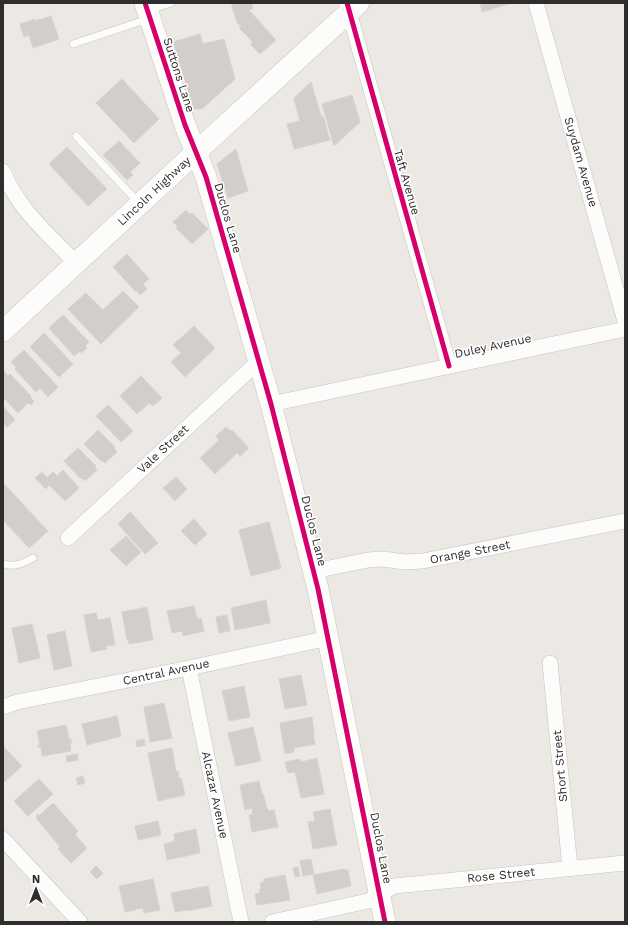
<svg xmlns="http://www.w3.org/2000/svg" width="628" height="925" viewBox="0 0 628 925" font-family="'Work Sans',sans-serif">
<rect width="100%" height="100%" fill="#ece8e4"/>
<path fill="#d1cecb" stroke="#d7d4d0" d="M231 3H251L253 8 249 10 276 40 260 54 250 44 253 42 239 28 241 27 237 22Z
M480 3H512L482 12Z
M51 16 59 39 33 48 29 35 24 37 20 24 35 19V21Z
M200 34 203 44 224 39 235 79 202 109H194L173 42Z
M122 79 159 119 134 143 96 103Z
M311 82 321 116H323L330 140 294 149 287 124 300 121 294 98Z
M352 95 360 122 334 146 322 104Z
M119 141 140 163 130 172 133 175 127 180 103 155Z
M67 147 107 189 88 206 49 164Z
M236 149 248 191 228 198 217 164Z
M186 210 190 214 192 213 208 229 192 244 176 228 178 227 173 222Z
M127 254 149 279 143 284 147 289 140 295 137 291 136 292 113 267Z
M123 291 139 307 101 344 68 309 86 293 103 310Z
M63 315 89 342 85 346 87 348 81 353 80 351 74 356 49 328Z
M194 326 215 348 185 377 171 362 181 353 173 345Z
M44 333 73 364 59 377 30 347Z
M24 350 58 387 48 397 40 388 36 392 15 369 17 368 11 362Z
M4 371 8 376 10 374 31 396 30 397 34 401 31 405 28 403 18 413 3 397Z
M141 376 162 398 153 406 149 403 137 414 120 396Z
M108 405 133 431 121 442 96 416Z
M3 406 15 420 7 427 3 423Z
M226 427 231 431 232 430 249 448 240 456 237 453 215 474 200 458 219 440 216 436Z
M98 430 115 447 114 448 117 452 105 463 103 461 102 462 84 444Z
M78 448 96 466 95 467 97 470 85 481 82 478 81 479 64 461Z
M63 470 79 488 65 501 49 485 46 489 35 478 42 472 47 478 53 472 57 476Z
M176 477 187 489 175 501 163 488Z
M3 483 48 531 29 548 3 520Z
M130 512 158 543 145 554 118 524Z
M194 519 207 534 195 545 181 531Z
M269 522 281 568 251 576 239 530Z
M126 536 141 552 126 566 110 550Z
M266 600 270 623 235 630 231 608Z
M194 606 197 619 201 618 204 631 183 636 182 631 172 633 167 611Z
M147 607 153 640 129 644 128 640H127L122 612Z
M96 613 98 620 110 618 115 645 106 646 107 649 91 652 84 615Z
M227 615 230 631 219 633 216 617Z
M32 624 40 658 19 663 12 628Z
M65 631 72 666 54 670 47 635Z
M301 675 307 705 285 709 279 679Z
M244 686 250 717 229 721 222 691Z
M164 703 172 738 150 742 144 707Z
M117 716 121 736 87 745 82 724Z
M312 717 314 733H313L315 744 294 748V752L285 754 280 723Z
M66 725 69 739H71L72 743H70L71 751 42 756 41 747H38V745H40L37 731Z
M253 727 261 761 236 766 228 733Z
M144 739 145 745 137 747 136 741Z
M4 747 22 766 3 783V748Z
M172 748 176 772 178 771 179 776 178 777V778H181L185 795 158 801 148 753Z
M77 754 78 760 67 762 66 756Z
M317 758 324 794 301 798 295 772 288 773 285 762 300 759 301 762Z
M83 776 85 783 78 785 76 778Z
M39 779 53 794 28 816 14 801Z
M259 781 262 794H263L268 811 274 810 278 827 252 832 249 815 253 814 252 808 245 810 240 785Z
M53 803 78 831 75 835 87 848 71 863 58 849 60 847 36 818 37 817 36 816 38 814 39 816Z
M330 809 337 845 313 849 308 822 315 821 313 812Z
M158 821 161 835 138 840 135 826Z
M196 829 200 853 167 860 164 844 175 841 174 834Z
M311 859 314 874 303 876 300 861Z
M96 866 103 873 97 879 90 872Z
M298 867 300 876 295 877 293 868Z
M344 869V870H348L351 886 317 894 313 875Z
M285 875 290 900 257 905 255 894 260 893 259 890H261L260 883 264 882V879Z
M153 879 160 910 144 913 143 908 136 909V910L125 912 119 886Z
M208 886 212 906 187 911V910L175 912 171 893Z"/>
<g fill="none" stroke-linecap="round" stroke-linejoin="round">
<g stroke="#c5c4c5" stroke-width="8">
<path id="lane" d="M149 10 171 3
M73 44 148 19
M76 136 138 202
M3 564C15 567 22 564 33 558"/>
</g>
<g stroke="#c5c4c5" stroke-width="16">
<path id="street" d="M536 3 625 321
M347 5 449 366
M3 171C17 208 49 235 76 263
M271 404 625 329
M68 538 259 361
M314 571 368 560 383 559 405 562 423 561 625 521
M550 663 570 868
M189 668 241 922
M3 707 17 702 189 668 329 638
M3 839 80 922
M272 922 368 901 394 886 625 863"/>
</g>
<g stroke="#c5c4c5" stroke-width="22">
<path id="secondary" d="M145 3 185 125 206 177 271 404 318 589 385 922
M3 331 196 152 359 3"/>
</g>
<use href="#lane" stroke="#fcfcfb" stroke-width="7"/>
<use href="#street" stroke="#fcfcfb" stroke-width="15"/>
<use href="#secondary" stroke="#fcfcfb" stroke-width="21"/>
<g stroke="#fff" stroke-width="8">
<path id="cycleway" d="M145 3 185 125 206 177 271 404 318 589 385 922
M347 3 449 366"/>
</g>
<use href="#cycleway" stroke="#d6006c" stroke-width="5"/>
</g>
<g text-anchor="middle" stroke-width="3" stroke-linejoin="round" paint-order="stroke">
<g font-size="12" fill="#2e2e2e" stroke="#fff">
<text transform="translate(179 75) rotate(72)" y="4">Suttons Lane</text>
<text transform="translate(581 162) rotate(74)" y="4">Suydam Avenue</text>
<text transform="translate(407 182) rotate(74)" y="4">Taft Avenue</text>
<text transform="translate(154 191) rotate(-43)" y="4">Lincoln Highway</text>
<text transform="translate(228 218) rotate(74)" y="4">Duclos Lane</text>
<text transform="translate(493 346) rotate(-12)" y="4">Duley Avenue</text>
<text transform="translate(163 449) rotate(-43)" y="4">Vale Street</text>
<text transform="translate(314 531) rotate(76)" y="4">Duclos Lane</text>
<text transform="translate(470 552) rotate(-11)" y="4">Orange Street</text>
<text transform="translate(166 672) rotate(-12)" y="4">Central Avenue</text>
<text transform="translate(560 766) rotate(-95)" y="4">Short Street</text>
<text transform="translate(215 795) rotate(78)" y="4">Alcazar Avenue</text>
<text transform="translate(381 848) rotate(79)" y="4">Duclos Lane</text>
<text transform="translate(501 875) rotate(-6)" y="4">Rose Street</text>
</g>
</g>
<rect width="628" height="925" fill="none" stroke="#2e2e2e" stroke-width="8"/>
<g transform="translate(36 889)" stroke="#ffffff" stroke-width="3" paint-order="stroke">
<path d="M0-3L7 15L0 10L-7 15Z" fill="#2e2e2e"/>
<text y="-6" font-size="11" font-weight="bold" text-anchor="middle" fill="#2e2e2e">N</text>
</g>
</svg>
